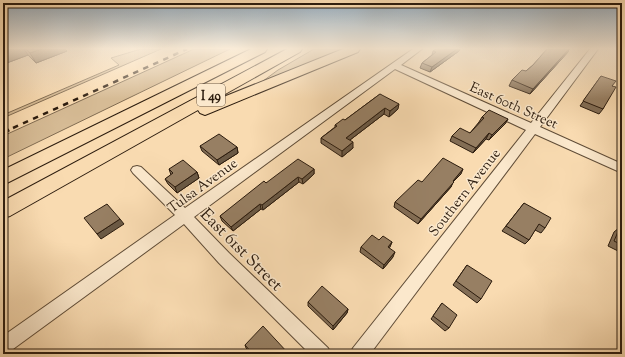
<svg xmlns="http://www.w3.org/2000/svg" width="625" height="357" viewBox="0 0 625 357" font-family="'Sorts Mill Goudy',serif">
<rect width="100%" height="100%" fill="#f9dbb1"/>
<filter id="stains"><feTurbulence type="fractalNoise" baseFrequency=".005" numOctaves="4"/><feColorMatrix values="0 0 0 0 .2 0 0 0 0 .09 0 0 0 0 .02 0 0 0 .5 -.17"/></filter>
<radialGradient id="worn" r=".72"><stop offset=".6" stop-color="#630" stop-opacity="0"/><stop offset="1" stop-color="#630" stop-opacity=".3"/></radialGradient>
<path fill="#d6bb95" stroke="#816c52" d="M141 49H161L3 118V115L119 65 111 58Z
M194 49H230L3 159V136Z
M314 49H347L265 82 263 81 278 70Z"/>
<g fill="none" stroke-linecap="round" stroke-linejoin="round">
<g stroke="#5f4c37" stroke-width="2">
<path id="minor" d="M413 49H422L401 65 531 123 590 49H598L540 127 622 164V173L535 134 370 354H350L353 348 526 130 395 69 194 217 229 253 328 348 331 354H310L219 263 184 224 9 352 3 354V336L175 215 133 173 131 170 133 167 137 166 141 167 185 208Z"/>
</g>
<g stroke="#2c1c0e" stroke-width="2">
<path id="highway" d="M251 49H267L265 52 3 185V170Z
M287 49H302L300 52 211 102 343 49H360L358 52 210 113 205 115 200 113 198 110 10 216 3 218V201Z"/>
</g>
<use href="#minor" fill="#fbe8cc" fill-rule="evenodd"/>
<use href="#highway" fill="#f9dbb1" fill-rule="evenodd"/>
<path stroke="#2c1c0e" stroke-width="2.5" stroke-dasharray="5.5 5.5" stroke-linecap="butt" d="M13 128 187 49"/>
<path stroke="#2c1c0e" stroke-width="3" stroke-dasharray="7 7" stroke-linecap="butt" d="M3 133 15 127"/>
</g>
<path fill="#826d55" stroke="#2c1c0e" d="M3 49H65L67 51 36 63 28 55 4 64 3 63Z
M436 49H460L459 51 430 72 420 68 422 63 432 55 433 51Z
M547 49H569L568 52 530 94 509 86 512 80 526 71 533 65Z
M601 76 612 86 603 109 599 114 580 106Z
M380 94 398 109 389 117 384 114 350 140 353 148 342 157 321 143V138L335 127V125L345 120Z
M482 117 508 119 505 124 489 140 486 139 473 153 450 141 452 136 470 133 479 122Z
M200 146 237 147 238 153 219 165 202 151Z
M169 169 197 172 199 178 177 193 168 184 165 179 171 175Z
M314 169V174L303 184 299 182 263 210 261 209 233 231 222 221 220 216 266 183Z
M461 174 453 182 451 187 418 224 394 207 395 202 422 182Z
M524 203 545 228 541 233 535 230 529 240 525 244 502 231Z
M620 227 622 228V253L608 246 614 232Z
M379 240 392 242 389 248 393 257 383 269 360 252 361 247Z
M467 265 481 299 477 303 453 285Z
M308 302 348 309 347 313 333 330 308 306Z
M442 303 449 328 445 331 431 319Z
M245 345 288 353V354H252L246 348Z"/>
<path fill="#6a5945" stroke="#2c1c0e" d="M11 49H24L28 55 4 64 3 63V52Z
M41 49H65L67 51 36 63 30 53Z
M457 49H460L459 51 430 72 432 67Z
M569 49 568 52 530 94 533 89Z
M399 104 398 109 389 117 390 111Z
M385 108 384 114 346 143V138Z
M508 119 505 124 489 140 492 135Z
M489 133 486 139 473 153 476 148Z
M353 142V148L342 157V151Z
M237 147 238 153 219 165 217 160Z
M314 169V174L303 184 302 179Z
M463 169 461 174 453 182 451 187 418 224 421 219Z
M197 172 199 178 177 193 175 187Z
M298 177 299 182 263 210 262 205Z
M260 204 261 209 233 231 231 227Z
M120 219 124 224 101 239 97 234Z
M392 242 390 247 386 252 388 247Z
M395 252 393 257 383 269 384 265Z
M348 309 347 313 333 330V326Z"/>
<path fill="#977f63" stroke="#2c1c0e" d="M3 49H11L3 52Z
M26 49H41L30 53Z
M436 49H457L432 67 422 63 436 52 433 51Z
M547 49H569L533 89 512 80 522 70 526 71 533 65Z
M601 76 616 81 612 86 616 87 603 109 583 101Z
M380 94 399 104 390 111 385 108 346 138 353 142 342 151 321 138 337 126 335 125 343 119 345 120Z
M489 110 508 119 492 135 489 133 476 148 452 136 460 128 470 133 484 118 482 117Z
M219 134 237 147 217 160 200 146Z
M443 158 463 169 453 181 454 182 421 219 395 202 418 180 422 182Z
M298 159 314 169 302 179 298 177 262 205 260 204 231 227 220 216 264 181 266 183Z
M183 160 197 172 175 187 165 179 173 173 169 169Z
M524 203 551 218 545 228 539 224 529 240 506 226Z
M107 204 120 219 97 234 84 218Z
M620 227 622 228V245L614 241Z
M372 235 379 240 383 236 392 242 388 247 395 252 384 265 361 247Z
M467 265 492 281 481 299 456 281Z
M322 286 348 309 333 326 308 302Z
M442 303 457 315 449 328 433 316Z
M263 326 288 353 287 354H253L245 345Z"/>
<linearGradient id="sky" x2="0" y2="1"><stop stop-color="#93aabc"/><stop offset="0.49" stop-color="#fcefdc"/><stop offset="1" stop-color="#fcefdc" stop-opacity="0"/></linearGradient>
<rect width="625" height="99" fill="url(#sky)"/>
<g text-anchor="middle" stroke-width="3" stroke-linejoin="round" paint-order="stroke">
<rect fill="#fbe8cc" stroke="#6a5947" stroke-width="1" x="197" y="84" width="28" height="22" rx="3"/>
<g font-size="13" font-weight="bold" fill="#2c1c0e">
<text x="211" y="100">I 49</text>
</g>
<g font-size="14" fill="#2c1c0e" stroke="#fbe8cc">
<text transform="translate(514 105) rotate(24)" y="5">East 60th Street</text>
<text transform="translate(202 185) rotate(-36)" y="5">Tulsa Avenue</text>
<text transform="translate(464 192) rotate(-52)" y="5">Southern Avenue</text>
</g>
<g font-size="17" fill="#2c1c0e" stroke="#fbe8cc">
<text transform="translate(242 249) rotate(45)" y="6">East 61st Street</text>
</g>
</g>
<rect width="625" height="357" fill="none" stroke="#f9dbb1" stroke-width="16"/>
<rect x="4" y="4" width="617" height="349" fill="none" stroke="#2c1c0e" stroke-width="2"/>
<rect x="8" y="8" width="609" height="341" fill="none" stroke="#2c1c0e"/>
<rect width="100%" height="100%" filter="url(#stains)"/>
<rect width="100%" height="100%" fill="url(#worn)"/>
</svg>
